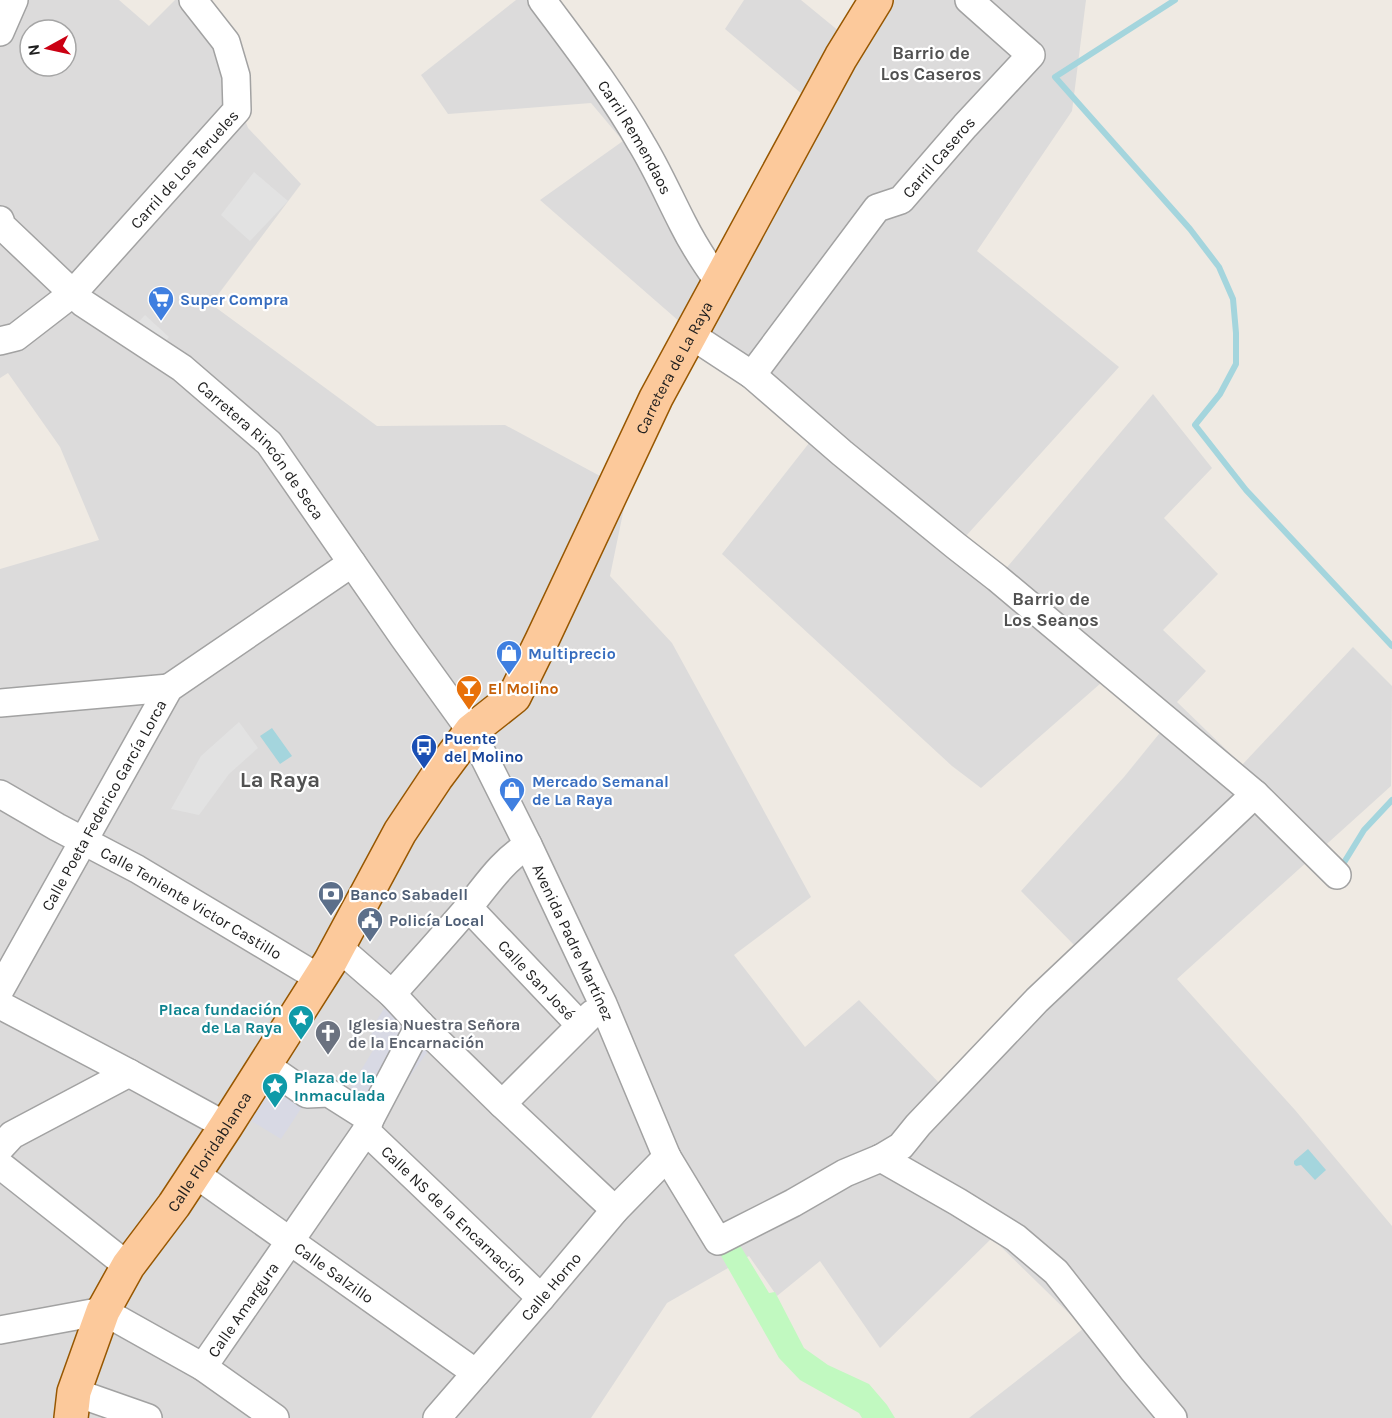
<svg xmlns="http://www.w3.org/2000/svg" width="1392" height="1418" viewBox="0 0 1392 1418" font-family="Karla,sans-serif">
<rect width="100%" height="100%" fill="#efeae3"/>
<path fill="#dcdbdb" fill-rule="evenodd" d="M0 0H119L149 26 175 0H201L248 128 301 184 211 304 377 426 505 425 600 476 624 508 610 576 672 643 811 897 734 955 805 1047 859 1000 944 1088 1075 946 1021 891 1124 777 1163 729 1101 683 981 788 952 766 722 554 813 438 540 200 623 141 591 103 448 114 421 75 516 0H527L725 270 815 105 725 29 744 0H801L851 41 876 0H1086L1072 111 977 251 1119 367 956 547 998 578 1153 394 1212 468 1164 518 1218 574 1163 630 1206 671 1177 702 1242 765 1353 647 1392 686 1391 786 1177 979 1295 1110 1392 1226V1418H969L1084 1328 992 1238 880 1348 820 1261 777 1296 749 1256 667 1303 591 1418H0V569L99 540 60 447 8 373 0 378ZM30 30H66V66H30Z"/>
<path fill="#c1f9c0" d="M738 1242 769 1293 775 1292 804 1348 828 1365 869 1384 887 1405 895 1418H862L859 1413 800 1380 779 1358 720 1254Z"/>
<path fill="#e2e2e2" d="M254 172 288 201 250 241 221 215Z
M145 315 169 337 158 352 128 333Z
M239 722 258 748 229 774 199 815 171 809 201 756Z"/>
<path fill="#d8d9e4" d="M387 1004 431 1047 373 1128 345 1097 378 1042 370 1037 373 1031 371 1029Z
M276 1069 308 1098 281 1139 250 1120H244Z"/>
<path fill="#a4d5dd" d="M272 728 292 756 280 764 260 736Z
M1308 1149 1326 1170 1315 1180 1301 1165 1296 1166 1294 1164V1161Z"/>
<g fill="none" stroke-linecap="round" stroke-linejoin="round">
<path stroke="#a4d5dd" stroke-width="6" d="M1175 0 1055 77 1190 229 1219 267 1233 299 1236 333V364L1220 394 1195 425 1246 490 1392 646
M1340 869 1364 830 1392 800"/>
<g stroke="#a2a2a2" stroke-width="30">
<g id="minor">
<path id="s1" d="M542 0C577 47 612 92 641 143 657 169 669 197 683 224 693 244 706 264 719 282"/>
<path d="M0 32 14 0"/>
<path id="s2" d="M0 220 2 226 83 303 182 368 269 443 404 638 471 731 528 845 603 1004 667 1157 718 1241 793 1203 845 1173 881 1158 901 1146 918 1125 1037 1000 1255 794 997 578 956 546 842 453 752 375 691 335"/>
<path id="s3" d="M0 341 16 337 73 293 237 110 236 76 226 42 193 0"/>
<path id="s4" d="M752 375 877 208 901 200 965 126 1031 55 969 0"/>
<path d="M0 703 169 688"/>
<path id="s5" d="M0 794 57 827 137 869 319 978"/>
<path d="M1255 794 1337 875"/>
<path id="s6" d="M468 907 580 1025"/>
<path d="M338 947 392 994 420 1024 502 1104 615 1210"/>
<path id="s7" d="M0 990 169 688 352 563"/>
<path d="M392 994C417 966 442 938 467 909 487 885 500 863 528 845"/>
<path d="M0 1005 129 1073 226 1126"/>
<path d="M264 1064 307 1094 329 1093 370 1119"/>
<path d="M502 1104 592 1014"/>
<path id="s8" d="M366 1131 541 1298"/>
<path d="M0 1148 12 1135 129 1073"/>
<path d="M881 1158 958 1202 1016 1238 1056 1272 1132 1369 1173 1418"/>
<path d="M0 1165 128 1266"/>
<path id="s9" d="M194 1173 476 1373"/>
<path d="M0 1330 103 1311 203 1367 275 1418"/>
<path id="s10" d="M203 1367 366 1131 370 1119 420 1024"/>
<path d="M74 1392 148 1418"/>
<path id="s11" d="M437 1418 541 1298 615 1210 667 1157"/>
</g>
</g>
<g stroke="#975700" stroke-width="36">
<g id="major">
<path id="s12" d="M71 1418 74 1392 103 1311 128 1266 174 1205 226 1126 330 962 400 832 436 778 471 731 514 697 542 640 656 398 841 57 876 0"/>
</g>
</g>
<use href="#minor" stroke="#fff" stroke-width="27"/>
<use href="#major" stroke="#fcc99b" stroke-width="33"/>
</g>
<defs>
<g id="supermarket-pin" transform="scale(1.35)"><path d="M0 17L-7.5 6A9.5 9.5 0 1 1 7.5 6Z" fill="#3f7fe0" stroke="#fff"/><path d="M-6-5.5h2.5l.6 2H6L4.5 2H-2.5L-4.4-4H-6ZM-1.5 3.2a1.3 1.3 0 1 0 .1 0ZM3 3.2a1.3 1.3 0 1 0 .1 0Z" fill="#fff"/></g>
<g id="shop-pin" transform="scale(1.35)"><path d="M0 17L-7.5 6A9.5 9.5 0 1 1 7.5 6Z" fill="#3f7fe0" stroke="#fff"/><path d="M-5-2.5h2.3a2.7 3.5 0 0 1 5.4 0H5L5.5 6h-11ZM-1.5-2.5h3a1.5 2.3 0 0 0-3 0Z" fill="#fff"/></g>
<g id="bar-pin" transform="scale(1.35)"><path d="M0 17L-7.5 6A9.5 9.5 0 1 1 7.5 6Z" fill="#e8710a" stroke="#fff"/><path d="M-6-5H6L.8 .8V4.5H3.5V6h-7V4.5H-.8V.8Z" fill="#fff"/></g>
<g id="bus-pin" transform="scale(1.35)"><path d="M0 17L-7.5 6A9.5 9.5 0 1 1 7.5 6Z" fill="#1a4fb4" stroke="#fff"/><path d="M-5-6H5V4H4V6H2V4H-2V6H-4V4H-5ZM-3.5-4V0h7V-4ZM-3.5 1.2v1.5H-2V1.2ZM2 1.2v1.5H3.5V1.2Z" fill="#fff"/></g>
<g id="bank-pin" transform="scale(1.35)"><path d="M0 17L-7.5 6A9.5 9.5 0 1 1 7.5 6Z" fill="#5c6f8a" stroke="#fff"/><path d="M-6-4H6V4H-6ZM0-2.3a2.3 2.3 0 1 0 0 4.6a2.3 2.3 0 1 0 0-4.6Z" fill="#fff"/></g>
<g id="civic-pin" transform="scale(1.35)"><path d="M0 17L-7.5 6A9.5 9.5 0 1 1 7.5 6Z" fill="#5c6f8a" stroke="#fff"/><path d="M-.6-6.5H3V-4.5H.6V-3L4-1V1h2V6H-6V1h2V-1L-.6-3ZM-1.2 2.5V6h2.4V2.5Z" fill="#fff"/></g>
<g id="sight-pin" transform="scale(1.35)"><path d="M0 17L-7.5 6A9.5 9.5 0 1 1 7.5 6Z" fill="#0f9aa8" stroke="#fff"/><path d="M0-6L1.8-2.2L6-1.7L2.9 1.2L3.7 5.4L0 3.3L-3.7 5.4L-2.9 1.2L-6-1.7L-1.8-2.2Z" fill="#fff"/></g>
<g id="church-pin" transform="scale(1.35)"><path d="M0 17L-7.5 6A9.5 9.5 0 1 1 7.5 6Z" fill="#6b7280" stroke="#fff"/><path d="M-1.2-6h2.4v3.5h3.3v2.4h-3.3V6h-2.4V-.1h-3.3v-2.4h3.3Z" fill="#fff"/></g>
</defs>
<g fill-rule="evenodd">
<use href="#supermarket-pin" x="161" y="299"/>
<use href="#shop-pin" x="509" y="653"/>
<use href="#bar-pin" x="469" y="688"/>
<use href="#bus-pin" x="424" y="747"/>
<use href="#shop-pin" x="512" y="790"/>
<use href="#bank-pin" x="331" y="894"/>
<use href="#civic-pin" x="370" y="920"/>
<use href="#sight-pin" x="301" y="1018"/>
<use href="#church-pin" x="328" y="1033"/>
<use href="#sight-pin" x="275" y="1086"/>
</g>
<g text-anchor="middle" stroke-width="4.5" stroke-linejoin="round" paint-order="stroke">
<g font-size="16" fill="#1e1e1e" stroke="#fff">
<text dy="6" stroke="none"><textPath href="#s1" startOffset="166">Carril Remendaos</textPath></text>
<text dy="6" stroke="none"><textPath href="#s4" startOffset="291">Carril Caseros</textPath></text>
<text dy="6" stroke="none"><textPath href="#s3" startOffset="255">Carril de Los Terueles</textPath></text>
<text dy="6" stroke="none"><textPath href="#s12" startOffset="1221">Carretera de La Raya</textPath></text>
<text dy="6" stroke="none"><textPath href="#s2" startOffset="351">Carretera Rincón de Seca</textPath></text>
<text dy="6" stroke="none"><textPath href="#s7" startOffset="212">Calle Poeta Federico García Lorca</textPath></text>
<text dy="6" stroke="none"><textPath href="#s5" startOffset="220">Calle Teniente Victor Castillo</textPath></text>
<text dy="6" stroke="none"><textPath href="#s2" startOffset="938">Avenida Padre Martínez</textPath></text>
<text dy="6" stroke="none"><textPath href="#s6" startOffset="100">Calle San José</textPath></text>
<text dy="6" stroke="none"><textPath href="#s12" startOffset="304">Calle Floridablanca</textPath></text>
<text dy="6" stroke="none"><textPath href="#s8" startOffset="122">Calle NS de la Encarnación</textPath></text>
<text dy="6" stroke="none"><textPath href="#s9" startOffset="172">Calle Salzillo</textPath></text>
<text dy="6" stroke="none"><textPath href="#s11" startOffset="174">Calle Horno</textPath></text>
<text dy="6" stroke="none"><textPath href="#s10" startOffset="70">Calle Amargura</textPath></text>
</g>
<g font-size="16" font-weight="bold" fill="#366cbe" stroke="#fff" text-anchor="start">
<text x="180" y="305">Super Compra</text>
<text x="528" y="659">Multiprecio</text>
<text x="532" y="787">Mercado Semanal<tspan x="532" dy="18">de La Raya</tspan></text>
</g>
<g font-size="16" font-weight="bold" fill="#c56008" stroke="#fff" text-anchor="start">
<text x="488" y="694">El Molino</text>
</g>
<g font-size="16" font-weight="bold" fill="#164399" stroke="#fff" text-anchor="start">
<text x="444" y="744">Puente<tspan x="444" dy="18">del Molino</tspan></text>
</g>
<g font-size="16" font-weight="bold" fill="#4e5e75" stroke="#fff" text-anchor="start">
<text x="350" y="900">Banco Sabadell</text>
<text x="389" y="926">Policía Local</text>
</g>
<g font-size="16" font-weight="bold" fill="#0d838f" stroke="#fff" text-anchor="end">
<text x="282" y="1015">Placa fundación<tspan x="282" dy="18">de La Raya</tspan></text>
<text x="294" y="1083" text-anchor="start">Plaza de la<tspan x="294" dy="18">Inmaculada</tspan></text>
</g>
<g font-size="16" font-weight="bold" fill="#5b616d" stroke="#fff" text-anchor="start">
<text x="348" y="1030">Iglesia Nuestra Señora<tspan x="348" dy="18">de la Encarnación</tspan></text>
</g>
<g font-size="18" font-weight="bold" fill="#515151" stroke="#fff">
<text x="931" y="59">Barrio de<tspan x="931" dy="21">Los Caseros</tspan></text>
<text x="1051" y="605">Barrio de<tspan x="1051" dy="21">Los Seanos</tspan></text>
</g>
<g font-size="22" font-weight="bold" fill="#515151" stroke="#fff">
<text x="280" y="787">La Raya</text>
</g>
</g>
<g transform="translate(48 48) rotate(262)"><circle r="28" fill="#ffffff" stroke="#a5a5a5" stroke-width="1.5"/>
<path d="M0-4.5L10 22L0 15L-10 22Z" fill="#cb0013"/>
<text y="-9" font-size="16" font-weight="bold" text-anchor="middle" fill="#1e1e1e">N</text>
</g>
</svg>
